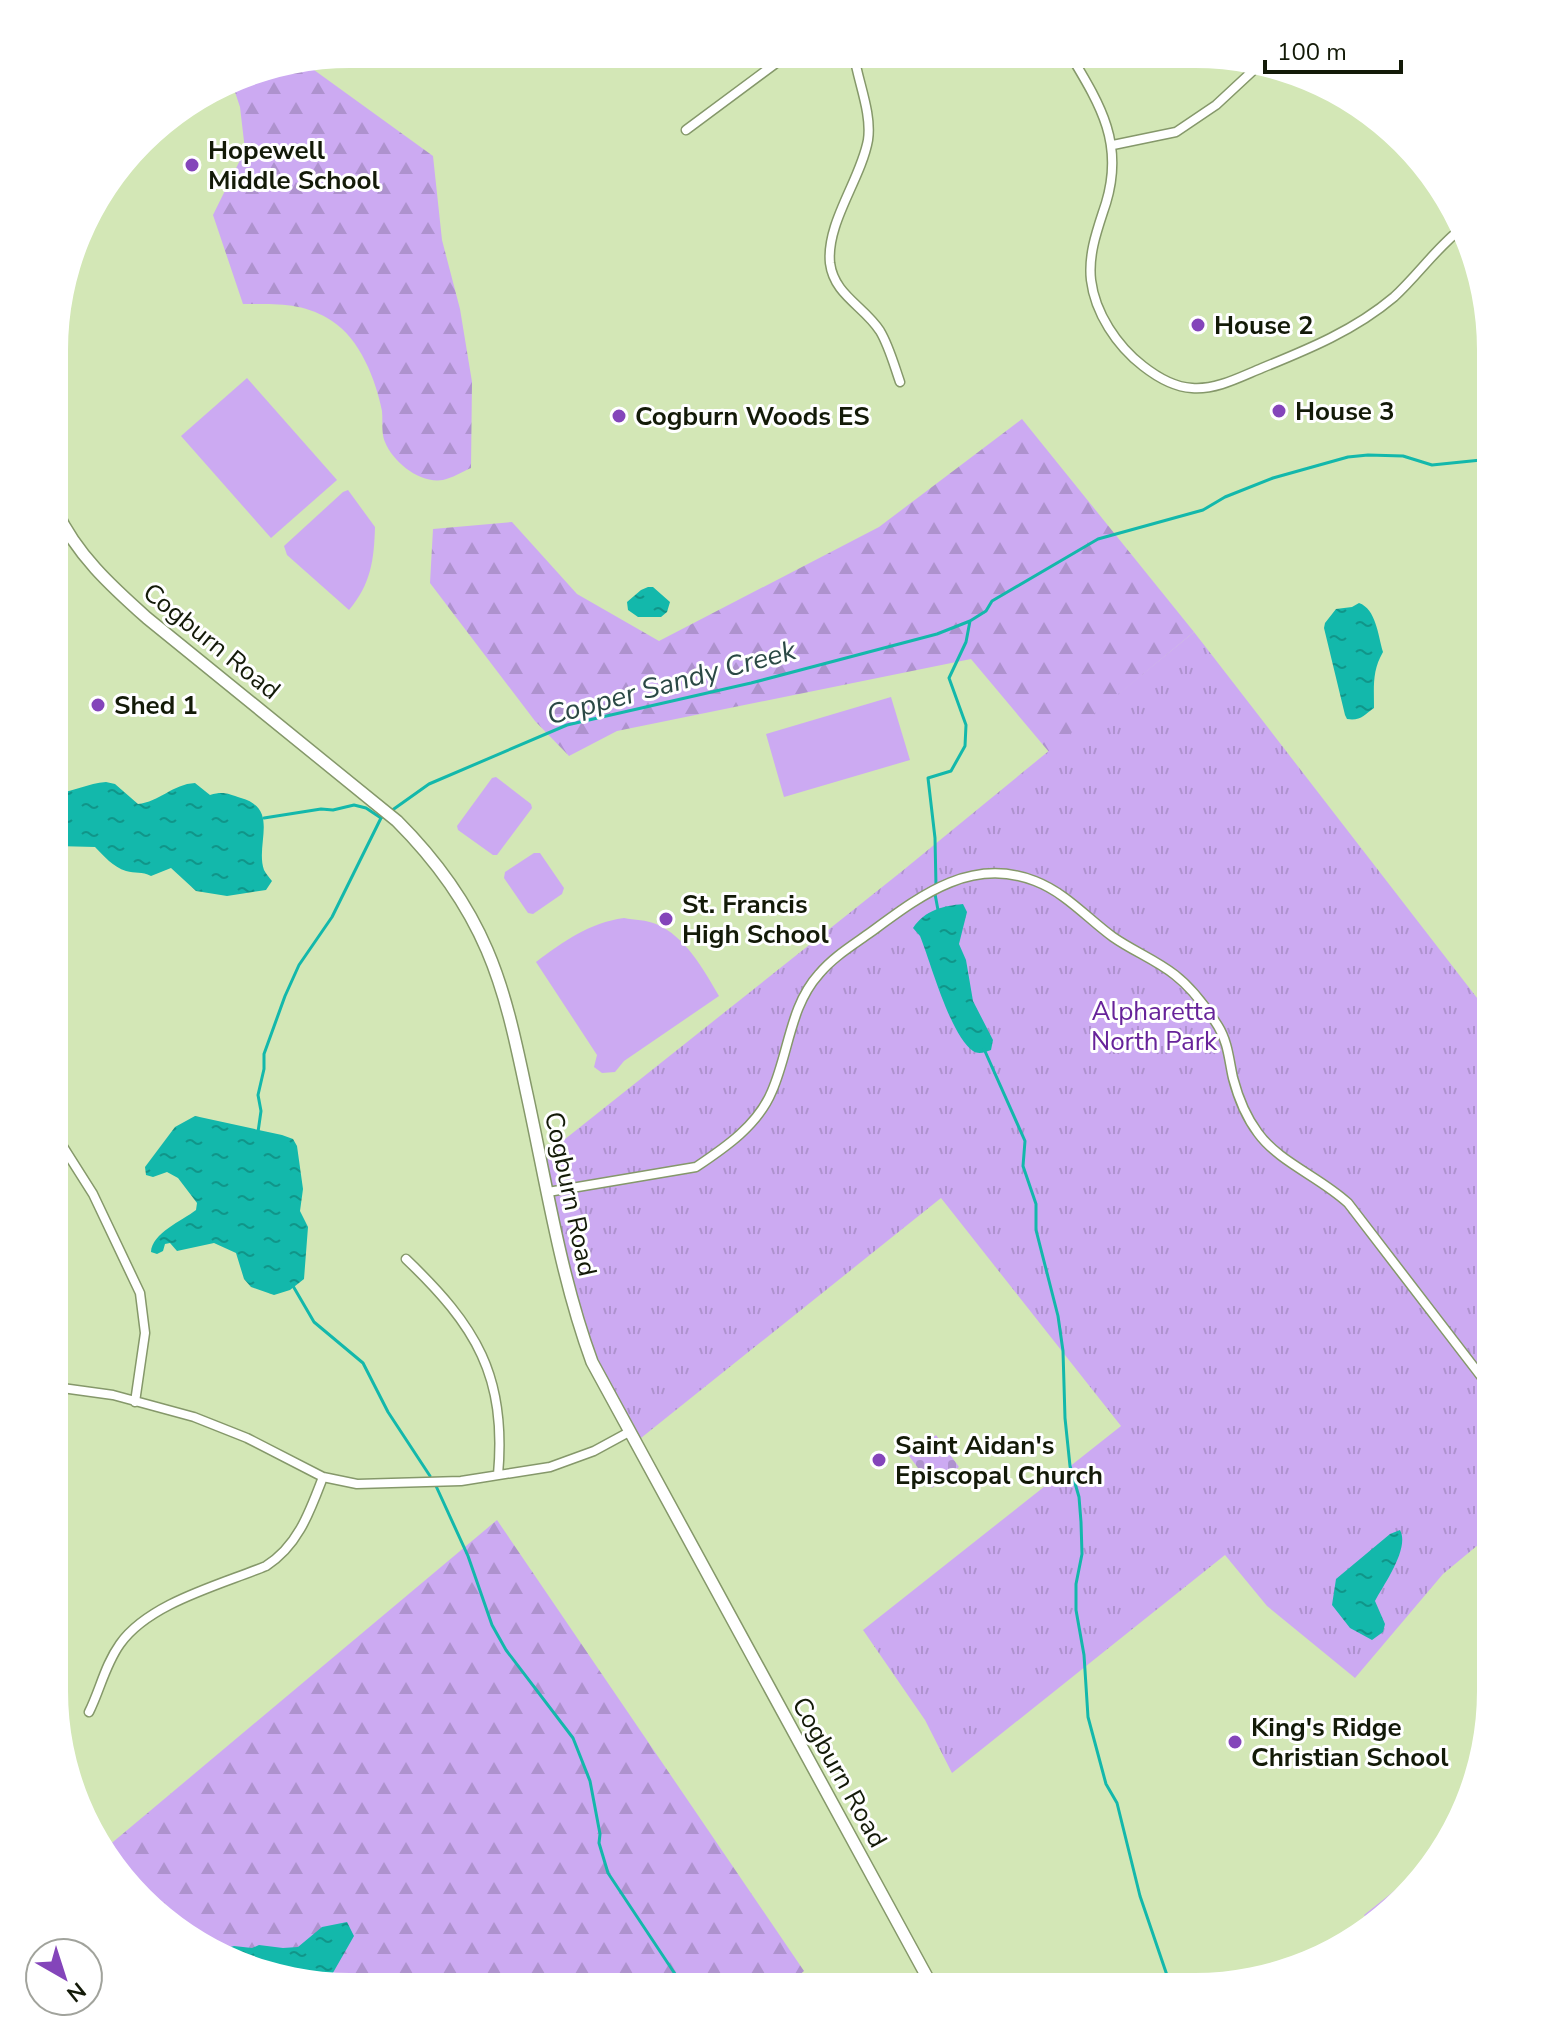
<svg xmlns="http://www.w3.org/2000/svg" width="1545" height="2041" viewBox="0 0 1545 2041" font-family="'Nunito Sans',sans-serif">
<defs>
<pattern id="forest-firs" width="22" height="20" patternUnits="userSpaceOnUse" patternTransform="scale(2)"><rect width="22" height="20" fill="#ccaaf2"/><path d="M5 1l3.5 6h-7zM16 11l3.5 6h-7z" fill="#ae92ce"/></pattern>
<pattern id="cemetery-stones" width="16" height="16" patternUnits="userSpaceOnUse" patternTransform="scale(2)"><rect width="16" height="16" fill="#ccaaf2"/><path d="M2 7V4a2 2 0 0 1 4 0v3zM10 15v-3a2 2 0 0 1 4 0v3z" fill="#ae92ce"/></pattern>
<pattern id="park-tufts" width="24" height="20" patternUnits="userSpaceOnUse" patternTransform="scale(2)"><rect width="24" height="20" fill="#ccaaf2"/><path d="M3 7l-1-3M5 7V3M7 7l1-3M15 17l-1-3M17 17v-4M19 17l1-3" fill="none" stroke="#ae92ce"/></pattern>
<pattern id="water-ripples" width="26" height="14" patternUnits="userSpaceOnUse" patternTransform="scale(2)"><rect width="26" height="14" fill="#13b8ab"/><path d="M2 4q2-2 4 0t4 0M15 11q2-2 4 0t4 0" fill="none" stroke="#109589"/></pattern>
</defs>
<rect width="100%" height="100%" fill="#d3e7b6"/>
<path fill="#ccaaf2" d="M247 378 337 480 271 538 181 436Z
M348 490 375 527C374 560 371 584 349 610L287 555 284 546 343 492Z
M891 697 910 760 784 797 766 734Z
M496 777 531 804 532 808 497 855H493L458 830 457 826 492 778Z
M534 853H540L564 888 562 894 533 914 528 913 504 878 505 872Z
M624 918C634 920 647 920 656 924 685 936 704 970 719 996L624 1061 615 1072 602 1073 594 1067 597 1055 536 962C564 941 589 923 624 918Z
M1443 1852 1391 1913 1372 1926 1364 1915Z"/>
<path fill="url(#forest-firs)" d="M303 62 433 156 442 240 460 309 472 382 471 468C462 472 452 478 443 480 420 484 393 462 385 442 381 433 383 421 382 411 376 380 360 339 332 321 304 302 275 304 243 304L213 215 245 150 240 107 232 83 254 70Z
M1022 419 1194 632 1049 752 971 659 617 731 569 756 535 721 430 583 433 529 512 522 577 594 659 641 879 527Z
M497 1520 804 1971 787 1986 312 1985 185 1937 107 1847Z"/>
<path fill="url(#cemetery-stones)" d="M936 1435 959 1467 932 1488 925 1479 921 1482 916 1476 921 1472 909 1456Z"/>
<path fill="url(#park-tufts)" d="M1194 632 1491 1016 1490 1535 1443 1574 1355 1678 1267 1606 1225 1555 952 1773 925 1720 863 1630 1121 1426 941 1198 631 1446 587 1336 555 1231 545 1155 901 872Z"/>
<path fill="url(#water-ripples)" d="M648 587H653L670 602 667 612 661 617H638L628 610 627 602 641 590Z
M1359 603C1376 609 1378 635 1383 652 1372 671 1374 686 1374 708 1364 715 1361 721 1347 719L1345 715 1324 628 1325 623 1336 609 1352 607Z
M106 782 115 784 138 804C159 802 173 784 195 783L210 795C224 791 228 794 241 798 280 809 255 844 264 870 266 874 269 877 272 881L266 890 227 896 196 891 171 868 151 876C142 871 135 874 126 871 113 867 104 856 95 847L56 846V793C74 792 88 783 106 782Z
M963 904 967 912 959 944 966 960 973 1001 993 1040 991 1050C985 1052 979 1055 973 1051 950 1035 931 963 920 936L913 928C925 910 943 906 963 904Z
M195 1116 282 1135 293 1139 297 1146 303 1189 300 1211 308 1227 304 1279 290 1290 274 1295 251 1287 244 1279 236 1253 214 1243 177 1251 170 1243 165 1244 163 1251 157 1254 151 1252C152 1233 182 1221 196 1210L197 1203 178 1178 167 1172 153 1177 146 1175 145 1167 175 1127Z
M1400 1530C1410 1548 1384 1584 1375 1601L1385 1624 1383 1632 1372 1640 1350 1628 1332 1605 1336 1579 1390 1534Z
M347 1922 354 1936 326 1985H312L220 1950 234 1946 252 1948 259 1945 283 1948 298 1947 322 1927Z"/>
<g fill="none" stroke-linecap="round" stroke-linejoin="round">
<path stroke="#13b8ab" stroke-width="3" d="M391 811 429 784 567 725 751 683 937 634 970 621 986 611 992 601 1098 539 1203 510 1225 497 1273 478 1348 457 1368 455 1403 456 1432 465 1491 459
M264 818 321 809 333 810 354 805 366 808 381 818
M936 886 935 838 928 778 951 771 965 746 966 725 949 678 966 642 970 621
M935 894 938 910
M984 1049 1025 1141 1023 1166 1036 1204V1230L1058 1316 1063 1351 1065 1418 1070 1466 1079 1497 1081 1522 1082 1554 1076 1584V1610L1084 1655 1088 1717 1106 1784 1117 1803 1140 1896 1171 1987
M258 1132 261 1111 258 1095 264 1069V1054L285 996 299 965 332 917 381 818 385 815
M293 1286 314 1322 363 1363 388 1412 430 1476
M436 1486 468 1556 492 1625 506 1650 573 1738 590 1781 600 1834 599 1843 608 1873 683 1986"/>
<g stroke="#85986a" stroke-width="11">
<path id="street" d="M854 55C858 82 872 113 868 140 861 179 826 223 830 263 834 295 864 306 880 331 889 346 894 365 900 382
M1071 56C1101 106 1124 144 1106 203 1098 228 1088 253 1091 280 1095 313 1117 346 1143 366 1157 377 1174 387 1192 388 1216 390 1240 377 1262 368 1309 349 1355 330 1394 297 1418 275 1437 247 1462 228
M686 130 787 55
M1113 145 1176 132 1216 105 1258 66
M55 1134 93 1194 140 1293 145 1333 135 1402
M548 1192 696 1167C726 1147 758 1125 772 1091 789 1052 790 1006 819 974 833 957 853 945 871 932 920 896 971 856 1035 881 1066 893 1087 918 1113 937 1133 951 1156 960 1175 975 1193 989 1206 1007 1218 1026 1228 1042 1229 1060 1233 1078 1238 1097 1246 1117 1258 1133 1279 1162 1320 1177 1348 1203L1490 1388
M406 1259C476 1326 507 1376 498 1475
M55 1387 113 1395 194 1417 247 1438 323 1477 357 1484 461 1481 550 1467 594 1451 629 1432
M89 1712C100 1690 105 1665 120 1644 149 1603 220 1585 266 1566 298 1546 310 1511 323 1477"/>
</g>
<g stroke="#85986a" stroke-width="14">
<path id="secondary" d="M56 510C76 554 111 586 147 618L397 821C434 858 466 901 487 950 506 994 516 1043 526 1090 546 1181 560 1275 592 1362L932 1986"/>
</g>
<use href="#street" stroke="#fff" stroke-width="8"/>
<use href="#secondary" stroke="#fff" stroke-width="11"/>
</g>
<g fill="#8445ba" stroke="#fff" stroke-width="3">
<circle cx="192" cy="165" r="8"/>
<circle cx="1198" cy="325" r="8"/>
<circle cx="1279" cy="411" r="8"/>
<circle cx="619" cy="416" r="8"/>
<circle cx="98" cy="705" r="8"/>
<circle cx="666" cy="919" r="8"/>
<circle cx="879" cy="1460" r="8"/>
<circle cx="1235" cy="1742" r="8"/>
</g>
<g text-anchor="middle" stroke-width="6" stroke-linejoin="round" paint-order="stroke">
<g font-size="26" font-weight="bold" fill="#131a08" stroke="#fff" text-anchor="start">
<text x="208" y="159">Hopewell<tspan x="208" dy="30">Middle School</tspan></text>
<text x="1214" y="334">House 2</text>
<text x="1295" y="420">House 3</text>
<text x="635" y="425">Cogburn Woods ES</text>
<text x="114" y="714">Shed 1</text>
<text x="682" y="913">St. Francis<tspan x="682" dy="30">High School</tspan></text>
<text x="895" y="1454">Saint Aidan's<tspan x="895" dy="30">Episcopal Church</tspan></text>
<text x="1251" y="1736">King's Ridge<tspan x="1251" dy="30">Christian School</tspan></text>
</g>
<g font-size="26" fill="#131a08" stroke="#fff">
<text transform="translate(212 641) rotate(39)" y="9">Cogburn Road</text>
<text transform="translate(571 1194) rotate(78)" y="9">Cogburn Road</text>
<text transform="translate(840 1772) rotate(61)" y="9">Cogburn Road</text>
</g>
<g font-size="26" fill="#67239a" stroke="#fff">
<text x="1154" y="1020">Alpharetta<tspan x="1154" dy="30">North Park</tspan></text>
</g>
<g font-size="28" font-style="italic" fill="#2b4945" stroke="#fff">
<text transform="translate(671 682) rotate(-15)" y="10">Copper Sandy Creek</text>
</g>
</g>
<path d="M0 0H1545V2041H0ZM350 68H1195A282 282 0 0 1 1477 350V1691A282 282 0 0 1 1195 1973H350A282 282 0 0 1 68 1691V350A282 282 0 0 1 350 68Z" fill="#fff" fill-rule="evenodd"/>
<g transform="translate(64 1977) rotate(141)"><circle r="38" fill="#ffffff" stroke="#a1a39c" stroke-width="2"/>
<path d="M0-6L14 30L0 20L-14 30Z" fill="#8445ba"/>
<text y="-12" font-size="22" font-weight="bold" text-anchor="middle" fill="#131a08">N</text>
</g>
<path d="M1265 60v12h136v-12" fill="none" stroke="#131a08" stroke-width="4"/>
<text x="1277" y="60" font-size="24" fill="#131a08" stroke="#ffffff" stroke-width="6" paint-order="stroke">100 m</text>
</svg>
